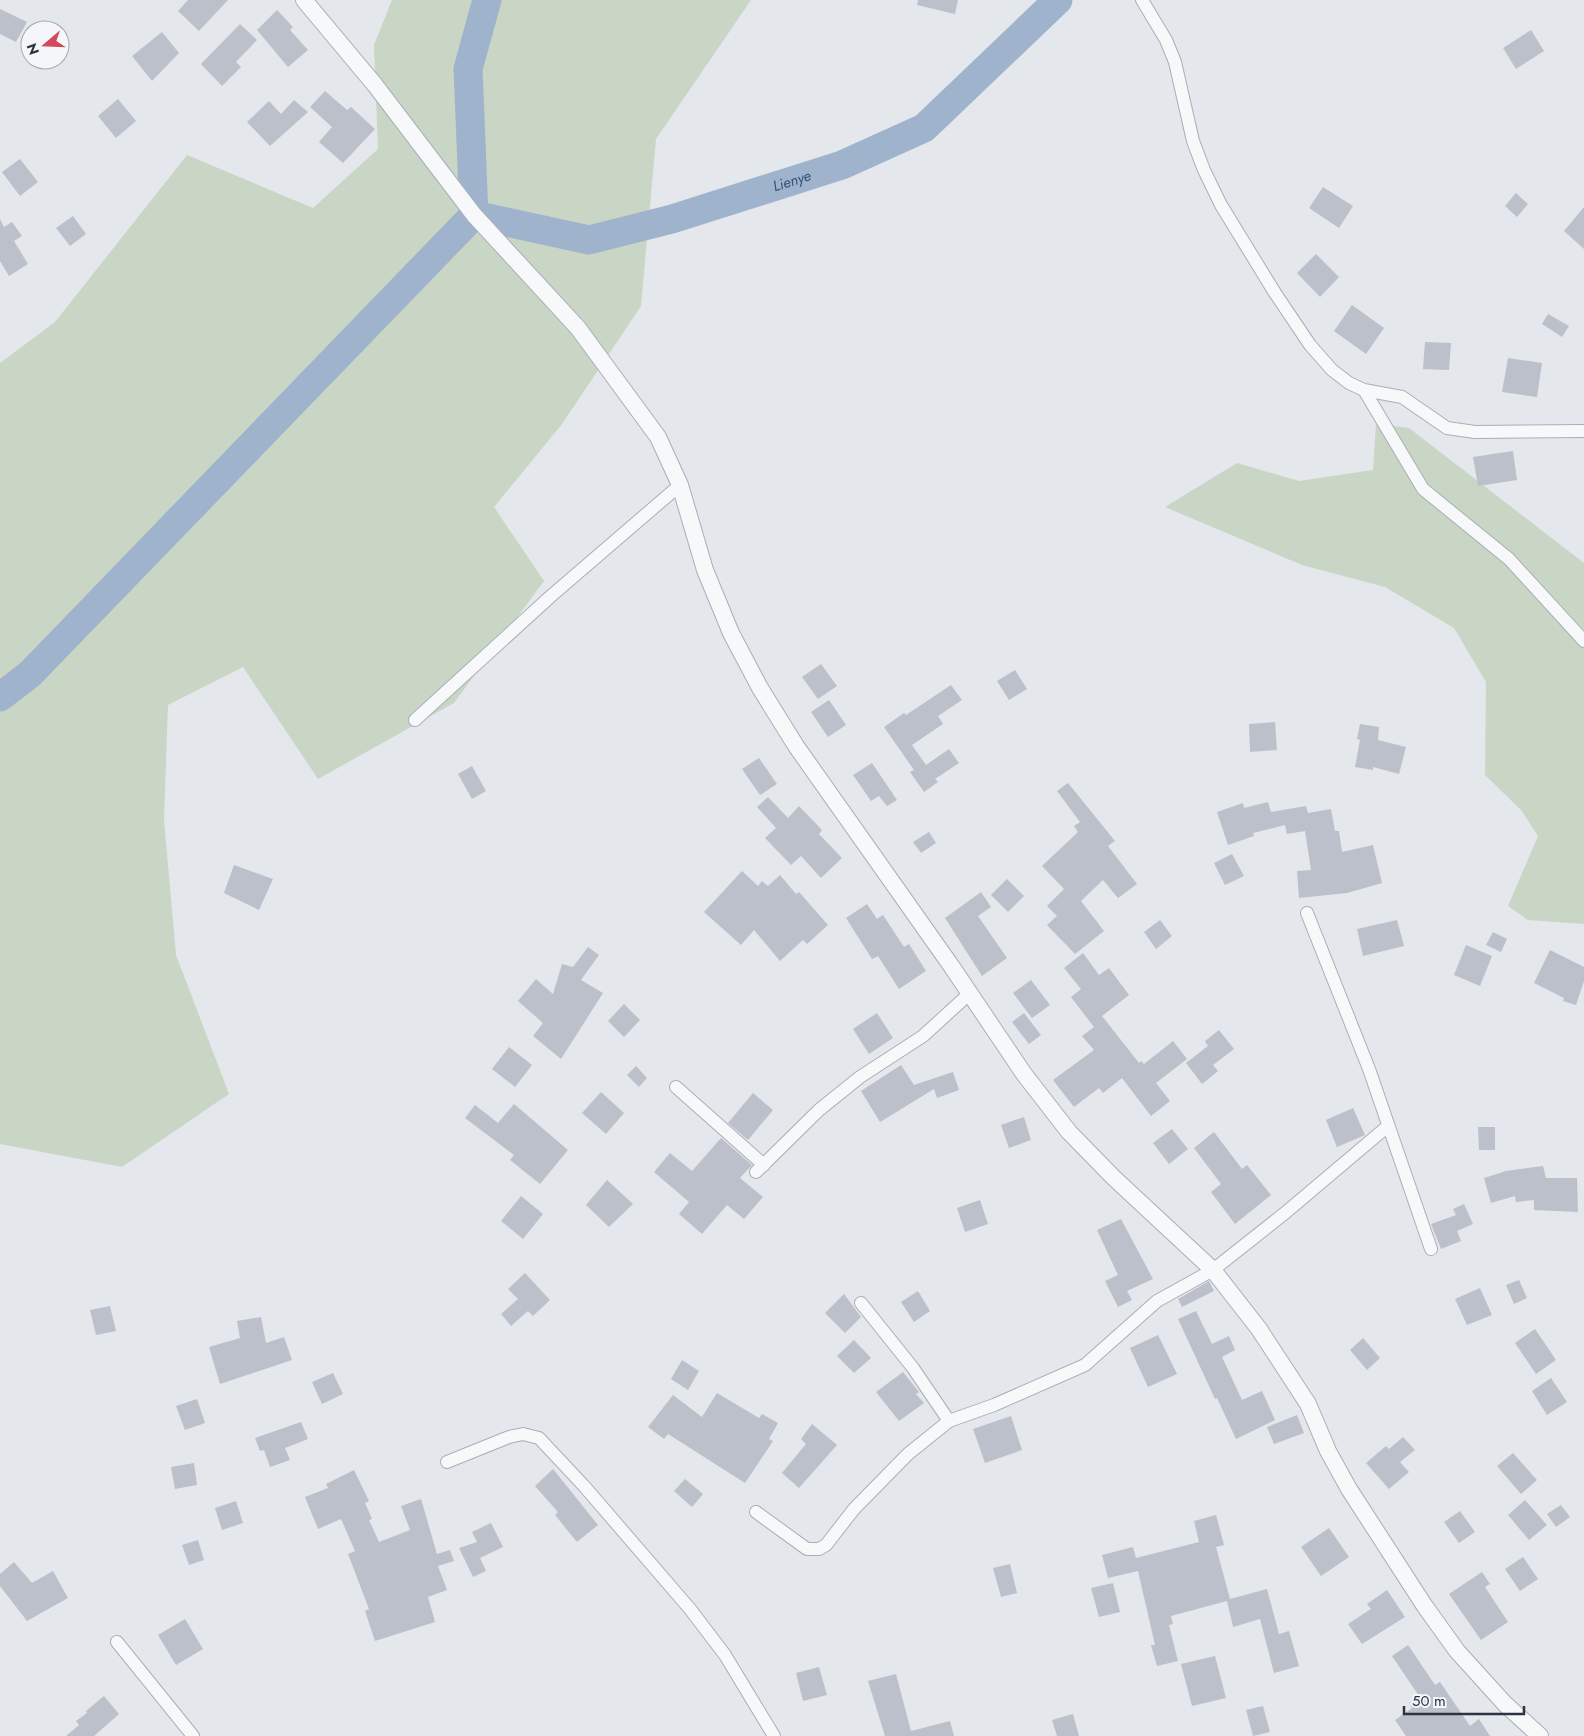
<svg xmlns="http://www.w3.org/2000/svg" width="1584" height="1736" viewBox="0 0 1584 1736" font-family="Jost,sans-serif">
<rect width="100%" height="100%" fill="#e4e7ec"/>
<path fill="#c9d6c5" d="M392 0H751L656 139 641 306 562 424 494 507 544 581 454 703 318 779 243 667 168 705 164 820 176 955 229 1094 122 1167 0 1144V363L55 322 187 155 313 208 378 149 374 45Z
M1376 424 1409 428 1584 563V924L1528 920 1508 906 1538 836 1521 810 1485 775 1486 682 1454 628 1385 587 1302 565 1165 507 1237 463 1299 481 1373 470Z"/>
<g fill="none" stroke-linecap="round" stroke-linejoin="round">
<g stroke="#9fb4cc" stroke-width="29">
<path id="s1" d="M474 215 589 240 672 219 842 165 924 128 1058 0"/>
<path d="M0 697 30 674 474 215 468 69 487 0"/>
</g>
</g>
<path fill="#bbc0ca" d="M188 0H228L199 31 178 11Z
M918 0H958L955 14 917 5Z
M0 9 27 22 16 42 0 34Z
M277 10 293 27 290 30 308 50 288 67 257 30Z
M240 24 257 40 236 62 241 67 222 86 201 64Z
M1531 30 1544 51 1516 69 1503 48Z
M162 32 179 53 152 81 132 56Z
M325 91 347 110 351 107 375 129 343 163 319 142 332 127 310 107Z
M118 99 136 121 116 138 98 116Z
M294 100 308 112 270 146 247 122 269 101 281 114Z
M20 159 38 182 20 196 2 172Z
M1323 187 1353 206 1339 228 1309 208Z
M1516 193 1528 204 1517 217 1505 206Z
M1584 207V249L1564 231Z
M73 216 86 234 70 246 56 228Z
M0 219 4 227 12 222 22 236 14 241 28 264 9 276 0 261Z
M1316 254 1339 277 1320 297 1297 273Z
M1352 305 1384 328 1366 354 1334 331Z
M1548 314 1569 326 1562 337 1542 324Z
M1425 342 1451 343 1449 370 1423 369Z
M1508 358 1542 363 1537 397 1502 392Z
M1513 451 1517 480 1478 486 1473 457Z
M821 664 837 686 818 699 802 677Z
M1015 670 1027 689 1009 700 997 681Z
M951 685 962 700 938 716 943 724 912 745 926 765 949 749 959 763 935 779 938 782 924 792 910 772 914 770 884 727 904 713 906 715Z
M829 700 846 725 828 737 811 712Z
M1275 722 1277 750 1250 752 1249 724Z
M1360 724 1379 727 1378 740 1406 747 1399 774 1373 767V770L1355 767 1360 740 1357 739Z
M759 758 777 784 760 795 742 769Z
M872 763 897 800 887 806 879 796 871 801 853 775Z
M472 766 486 791 472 799 458 774Z
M1068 783 1115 841 1108 846 1137 884 1118 898 1103 880 1081 901 1104 931 1075 954 1047 925 1057 916 1047 906 1064 889 1042 866 1078 832 1074 826 1080 822 1057 791Z
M768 797 788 818 799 806 822 830 819 834 842 858 821 878 801 856 791 865 765 838 776 828 757 807Z
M1268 802 1271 812 1306 806 1308 813 1331 809 1335 831H1339L1342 852 1373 845 1382 883 1347 893 1299 898 1297 871 1311 870 1305 831 1287 834 1285 825 1253 833 1254 836 1228 845 1217 812 1243 803 1244 808Z
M929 832 936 843 921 853 913 842Z
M1232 854 1244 876 1225 885 1214 863Z
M234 865 273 879 259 910 224 893Z
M742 871 758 886 762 881 768 886 780 875 796 894 799 892 828 925 807 944 803 940 780 961 754 930 741 945 704 912Z
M1007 879 1024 896 1008 912 991 895Z
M981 892 991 907 978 916 1007 958 982 976 945 918Z
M867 904 877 919 883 915 904 947 909 944 926 971 899 989 878 956 872 959 846 918Z
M1160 920 1172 936 1156 949 1144 932Z
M1397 920 1404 946 1363 956 1357 929Z
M1493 932 1507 939 1501 952 1486 945Z
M1466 945 1492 956 1480 986 1454 975Z
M588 947 599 955 581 980 603 993 561 1059 533 1036 543 1023 518 1001 536 979 553 994 562 964 573 967Z
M1550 950 1584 967V981L1576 1005 1563 1001 1564 998 1534 983Z
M1083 953 1099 975 1109 968 1129 995 1102 1016 1139 1063 1141 1061 1144 1064 1173 1041 1187 1059 1156 1083 1170 1101 1151 1116 1122 1078 1103 1093 1099 1088 1074 1107 1053 1080 1094 1050 1082 1036 1094 1027 1071 997 1081 989 1064 968Z
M1031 980 1050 1005 1032 1018 1013 993Z
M624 1004 640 1020 624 1037 608 1021Z
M877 1013 893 1038 869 1054 853 1029Z
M1024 1013 1041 1035 1029 1044 1012 1022Z
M1219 1030 1234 1049 1213 1065 1218 1071 1202 1084 1186 1063 1208 1046 1205 1041Z
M509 1047 532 1065 515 1087 492 1069Z
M901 1065 914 1085 953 1072 959 1090 937 1098 934 1089 880 1122 861 1091Z
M636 1066 647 1078 639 1087 627 1075Z
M601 1092 624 1113 606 1134 582 1113Z
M753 1093 773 1110 748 1140 728 1123Z
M514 1104 568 1150 540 1184 510 1160 514 1155 465 1118 475 1105 498 1123Z
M1353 1108 1365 1135 1337 1147 1326 1120Z
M1024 1117 1031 1140 1009 1148 1001 1125Z
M1478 1127H1495V1150H1479Z
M1172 1129 1188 1149 1169 1164 1153 1143Z
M1214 1132 1242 1169 1247 1165 1271 1195 1235 1224 1211 1192 1221 1184 1194 1148Z
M721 1138 752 1165 740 1178 763 1197 744 1219 727 1205 702 1234 679 1214 689 1202 654 1172 670 1153 692 1171Z
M1543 1166 1546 1178H1577L1578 1212 1534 1210V1200L1516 1202 1515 1196 1491 1203 1484 1178 1506 1171Z
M607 1180 633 1204 609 1227 586 1205Z
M521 1196 543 1214 523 1239 501 1221Z
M980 1200 988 1224 965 1232 957 1208Z
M1464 1204 1473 1224 1457 1231 1461 1241 1441 1249 1431 1224 1456 1215 1453 1209Z
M1121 1219 1153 1279 1127 1291 1132 1300 1118 1307 1105 1281 1118 1275 1097 1230Z
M525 1273 550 1300 533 1316 528 1311 511 1326 501 1314 518 1299 508 1289Z
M1519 1280 1527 1298 1514 1304 1506 1285Z
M1209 1281 1214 1291 1182 1307 1178 1299Z
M1480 1288 1492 1315 1467 1325 1455 1299Z
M918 1291 930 1311 914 1322 901 1302Z
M844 1294 861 1317 845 1333 825 1313Z
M110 1306 116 1331 96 1335 90 1310Z
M1196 1311 1212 1344 1229 1336 1235 1350 1222 1357 1242 1400 1262 1391 1275 1420 1236 1439 1217 1398 1215 1399 1178 1319Z
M261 1317 266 1343 284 1337 292 1360 220 1384 209 1347 240 1338 237 1321Z
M1535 1329 1556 1360 1536 1374 1515 1343Z
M1158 1335 1177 1374 1148 1387 1130 1348Z
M1363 1338 1380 1358 1367 1370 1350 1350Z
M854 1340 871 1358 854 1373 837 1356Z
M682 1360 699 1371 688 1390 671 1379Z
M903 1372 919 1392 916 1394 924 1403 899 1421 876 1392Z
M333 1373 343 1394 322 1404 312 1382Z
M1551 1378 1567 1402 1547 1415 1532 1391Z
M717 1393 759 1418 762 1414 778 1423 769 1439 773 1441 745 1483 668 1434 664 1439 648 1427 673 1395 702 1417Z
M197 1399 205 1423 185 1430 176 1406Z
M1297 1415 1304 1433 1274 1444 1267 1427Z
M1011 1416 1022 1450 985 1463 973 1429Z
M301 1422 308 1439 285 1448 290 1460 270 1467 264 1450 260 1451 255 1438Z
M812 1424 837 1445 799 1488 782 1473 806 1444 801 1439Z
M1403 1437 1415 1450 1400 1462 1409 1472 1389 1489 1366 1463 1386 1446 1389 1449Z
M1513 1453 1537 1480 1521 1494 1497 1466Z
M194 1463 197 1485 175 1489 171 1467Z
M553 1469 598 1525 577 1542 555 1515 558 1512 535 1486Z
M354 1470 369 1501 365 1503 372 1519 369 1520 379 1542 410 1530 401 1506 421 1499 437 1554 450 1550 454 1561 438 1566 447 1590 428 1597 435 1622 375 1641 365 1611 369 1609 348 1554 355 1551 341 1519 318 1529 305 1497 328 1488 326 1484Z
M685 1479 703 1494 692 1507 674 1491Z
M1525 1500 1547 1525 1529 1540 1508 1515Z
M236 1501 243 1523 222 1530 215 1508Z
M1561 1505 1570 1517 1556 1527 1547 1514Z
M1460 1511 1475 1532 1459 1543 1444 1522Z
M1216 1515 1224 1545 1216 1547 1230 1599 1267 1589 1279 1634 1289 1631 1299 1666 1274 1673 1260 1619 1233 1627 1227 1601 1171 1616 1173 1624 1169 1625 1178 1661 1157 1666 1151 1645H1155L1138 1571 1108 1578 1102 1555 1133 1547 1136 1558 1199 1542 1194 1521Z
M491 1523 503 1547 480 1558 486 1571 473 1577 459 1548 477 1542 472 1532Z
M1329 1528 1349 1557 1321 1576 1301 1547Z
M198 1540 204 1560 189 1565 182 1545Z
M1523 1557 1538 1579 1520 1591 1505 1569Z
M14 1562 32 1583 53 1571 68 1598 27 1621 0 1586V1574Z
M1010 1564 1017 1593 1001 1597 993 1568Z
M1482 1572 1490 1584 1485 1587 1508 1622 1481 1640 1449 1594Z
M1113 1583 1120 1612 1099 1617 1091 1588Z
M1387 1590 1405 1617 1362 1644 1348 1624 1371 1609 1367 1604Z
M185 1619 203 1649 176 1665 158 1635Z
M1408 1645 1435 1685 1440 1682 1470 1726 1479 1719 1490 1736H1406L1395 1720 1412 1708 1409 1703 1419 1696 1392 1656Z
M1215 1656 1226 1698 1192 1706 1181 1664Z
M819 1667 827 1695 803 1701 796 1673Z
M896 1674 911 1731 950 1721 954 1736H885L868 1681Z
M104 1696 119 1714 94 1736H66L79 1725 76 1721 87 1713 86 1711Z
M1263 1706 1270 1732 1253 1736 1246 1710Z
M1073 1714 1079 1736H1057L1052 1720Z"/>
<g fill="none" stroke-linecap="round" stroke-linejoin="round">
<g stroke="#a9aeb7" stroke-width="14">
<path id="minor" d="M1142 0 1166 40 1175 62 1193 141 1204 170 1221 205 1275 293 1310 345 1332 370 1349 383 1364 390 1402 397 1447 428 1475 432 1584 431
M1364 390 1423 489 1509 559 1584 641
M415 720 551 596 680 485
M1307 913 1369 1069 1431 1249
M676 1087 764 1165
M756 1172 819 1110 860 1077 923 1036 969 994
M861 1303 913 1368 949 1421
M447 1462 509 1437 523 1434 539 1438 584 1486 690 1609 725 1655 774 1736
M756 1512 807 1549H819L826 1545 854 1509 908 1454 949 1421 994 1405 1085 1365 1157 1301 1213 1270 1285 1213 1388 1126
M117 1642 193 1736"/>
</g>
<g stroke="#a9aeb7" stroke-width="18">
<path id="tertiary" d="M304 0 375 85 474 215 578 328 658 437 680 485 705 570 731 633 760 688 796 746 952 967 1024 1074 1069 1132 1114 1178 1213 1270 1259 1329 1308 1404 1328 1451 1349 1489 1424 1605 1457 1651 1505 1704 1540 1736"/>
</g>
<use href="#minor" stroke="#f7f8fa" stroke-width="12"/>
<use href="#tertiary" stroke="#f7f8fa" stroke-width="16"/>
</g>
<g text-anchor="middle" stroke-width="5" stroke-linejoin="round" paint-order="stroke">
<g font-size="15" font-style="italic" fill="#34527a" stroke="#f4f6f9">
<text dy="5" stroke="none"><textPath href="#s1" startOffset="329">Lienye</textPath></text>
</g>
</g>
<g transform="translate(45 45) rotate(251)"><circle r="24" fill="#f4f6f9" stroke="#a4a8b1"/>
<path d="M0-4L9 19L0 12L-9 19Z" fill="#d1495b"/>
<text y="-8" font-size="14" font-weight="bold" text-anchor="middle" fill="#2b3445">N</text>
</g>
<path d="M1404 1706v8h120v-8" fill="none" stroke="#2b3445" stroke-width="2.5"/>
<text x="1412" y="1706" font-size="15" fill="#2b3445" stroke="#f4f6f9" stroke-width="4" paint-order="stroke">50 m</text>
</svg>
